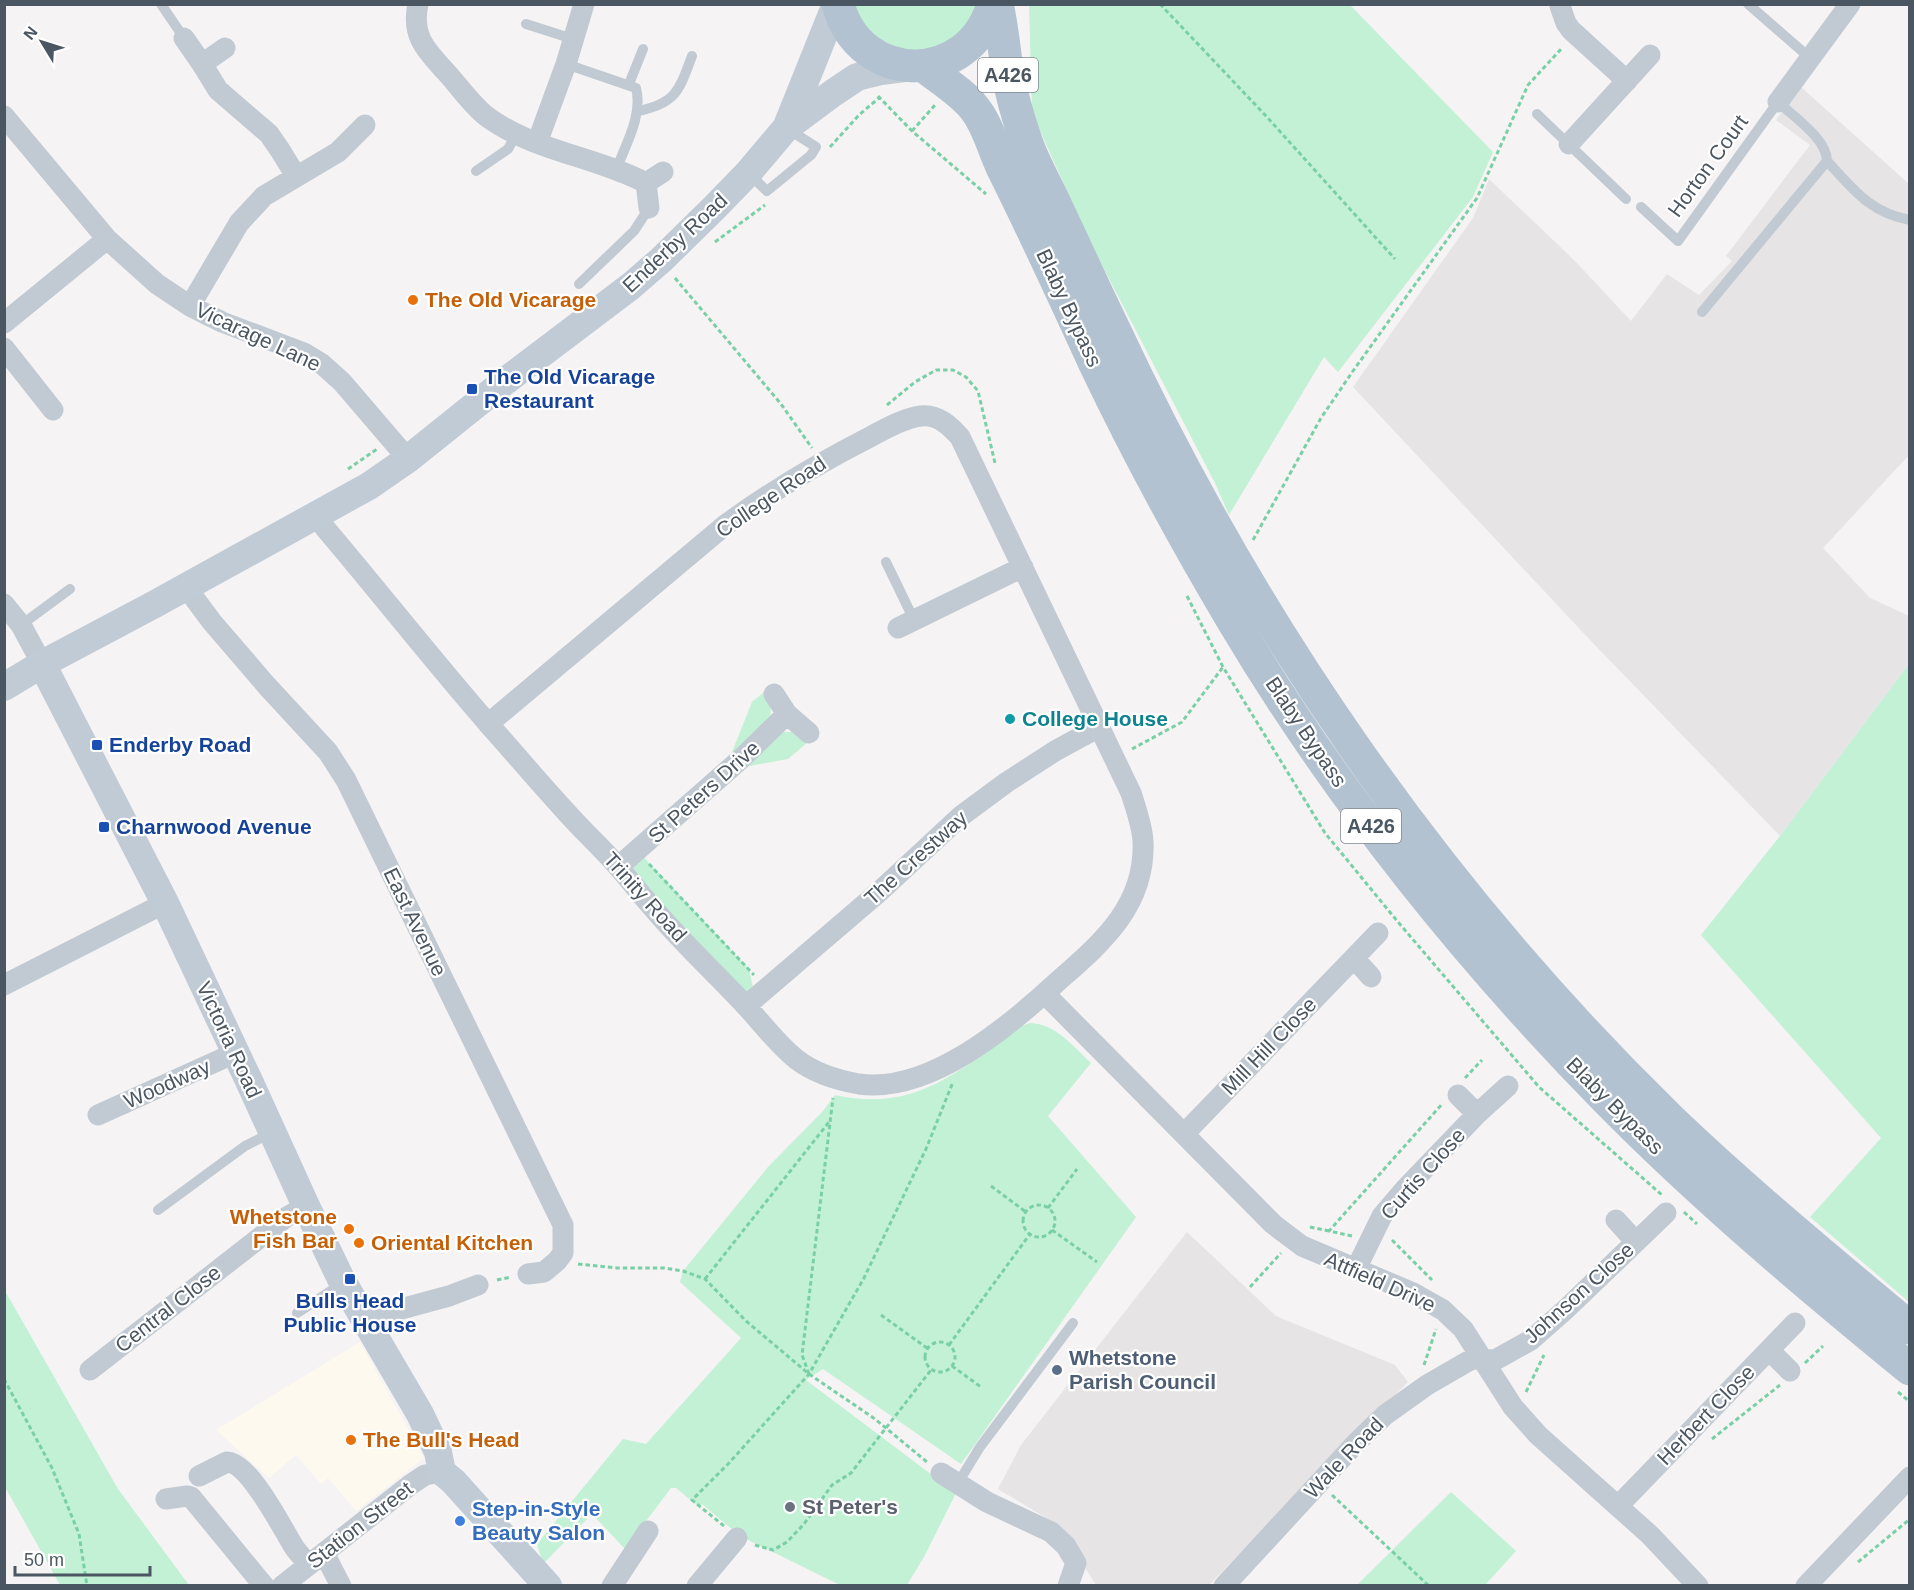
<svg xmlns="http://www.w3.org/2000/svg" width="1914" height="1590" viewBox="0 0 1914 1590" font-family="Helvetica,sans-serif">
<rect width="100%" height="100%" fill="#f5f3f3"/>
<path fill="#fdf9ef" d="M360 1342 424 1458 356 1511 328 1478 321 1484 296 1455 269 1478 216 1430Z"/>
<path fill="#e6e4e5" d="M1801 87 1909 184V455L1823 548 1870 598 1909 616V664L1780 836 1591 641 1353 387 1473 218 1489 179 1575 261 1631 321 1667 274 1699 295 1732 261 1726 256 1810 145 1776 120Z
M1187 1232 1276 1316 1395 1365 1408 1382 1209 1585H1096L1058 1525 998 1489 1021 1445Z"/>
<path fill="#c3f1d5" d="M851 5H981L960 38 911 55 872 38Z
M1029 5H1350L1493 152 1473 197 1338 372 1324 357 1229 515 1215 483 1091 244 1032 113Z
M1909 664V1302L1810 1217 1881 1138 1701 935 1780 836Z
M764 692 771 701 770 721 730 757 752 702Z
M783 732H793L808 742 788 759 738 768Z
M638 851 749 969 755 997 746 1006 618 867Z
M1030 1023C1056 1024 1073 1046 1091 1063L1048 1116 1136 1217 961 1464 823 1369 806 1380 956 1493 924 1557 907 1585H840L740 1536 702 1504 699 1507 676 1488H671L625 1549 592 1514 543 1564 537 1544 623 1439 646 1444 741 1338 680 1282 683 1271 768 1167 823 1111 835 1095C900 1109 937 1087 988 1051 997 1045 1004 1036 1013 1030 1018 1027 1025 1025 1030 1023Z
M4 1289 118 1489 189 1585H60L5 1487Z
M1451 1492 1516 1551 1485 1585H1357Z"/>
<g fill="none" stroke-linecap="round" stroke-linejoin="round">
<path stroke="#7ad0a6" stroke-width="3" stroke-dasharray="4.5 3" stroke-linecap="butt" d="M1160 4 1266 116 1395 259
M878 96 912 131 986 194
M912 131 935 105
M830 147 859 115 880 97
M715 242 765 205
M675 278 781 404 812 448
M887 405 915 382 936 370H953L966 377 978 391 995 463
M348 469 377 449
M1253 540 1321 418 1353 371 1477 198 1528 85 1563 47
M1187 596 1223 667 1325 833 1398 922 1539 1087 1662 1195
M1132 749 1182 722 1223 667
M649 864 754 975
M1465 1078 1482 1060
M991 1186 1026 1212
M1023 1221a16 16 0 1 1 32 0a16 16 0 1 1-32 0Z
M1048 1208 1077 1169
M1684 1212 1697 1224
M1310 1227 1329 1231
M1052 1230 1097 1262
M1352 1236 1329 1231 1443 1103
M1392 1240 1432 1280
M578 1264 617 1268H664L683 1271 705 1279 746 1321 809 1374 802 1355 833 1098
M705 1279 829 1122
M497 1280 511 1277
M1250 1287 1281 1253
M881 1315 927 1348
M925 1357a15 15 0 1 1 30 0a15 15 0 1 1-30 0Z
M949 1345 1030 1234
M1805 1363 1823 1346
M1424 1365 1436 1329
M952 1366 981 1387
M809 1374 875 1419 927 1462
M4 1379 52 1468 79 1534 87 1586
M1526 1392 1544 1355
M1898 1392 1910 1402
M1712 1439 1780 1385
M1332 1495 1429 1586
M724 1526 692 1500 729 1463 809 1374 864 1278 926 1149 953 1082
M755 1545 773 1550 787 1542 804 1524 832 1485 851 1473 931 1370
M1858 1562 1910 1519"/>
<path stroke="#c1cad2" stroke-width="10" d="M161 4 184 38
M1748 4 1810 58
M526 24 573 39
M566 64 636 88C643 115 626 144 616 170
M629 84 643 49
M638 111C677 103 679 90 692 56
M1537 114 1626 199
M1827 161C1853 189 1870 213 1910 220
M476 171 508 149 516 135
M748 173 767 191 811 155 816 147 788 129
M1641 207 1678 241 1778 102C1794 117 1827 139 1827 161L1702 312
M579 284 634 231 649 208
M886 562 914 620
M21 625 70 589
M158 1210 245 1146 271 1133
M297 1313 343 1283
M958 1483 980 1447 1073 1323"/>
<path stroke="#c1cad2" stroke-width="21" d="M418 4C411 36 426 50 446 72 459 86 471 104 486 116 533 151 594 156 646 183L649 208
M1560 6 1566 23 1571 30 1627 81
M184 38 202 64 218 90 269 134 280 150 296 176
M202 64 225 48
M1778 102 1850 4
M4 116 107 239 157 284 190 306 222 322 304 353 322 364 342 382 408 459
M537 143 566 64 584 4
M1569 144 1650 55
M646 183 663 172
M190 306 239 223 264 196 338 152 365 125
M4 323 107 239
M4 348 53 410
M317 516 325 528C381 594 434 662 491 727 517 756 542 786 569 815 585 833 604 850 620 869 633 884 646 901 660 916 687 947 717 975 745 1005 762 1023 777 1044 796 1059 814 1073 836 1080 859 1084 929 1094 1008 1027 1056 983 1100 944 1146 907 1143 841 1142 825 1136 809 1131 793L960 437C950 426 938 414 921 416 904 418 885 429 870 437 819 463 770 492 724 526L488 724
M186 587 212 622 267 686 328 752 346 780 563 1225V1253L557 1261 544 1272 528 1274
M4 604 21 625 42 664
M898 628 1023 567
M787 714 809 733
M618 867 743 757 787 714 774 694
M1354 958 1371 977
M4 985 165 903
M1045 994 1273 1224 1302 1246 1413 1293 1443 1310 1463 1329 1513 1407 1538 1435 1650 1535 1698 1586
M746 1006 879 892 961 816 1007 782 1055 751 1099 727
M1458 1095 1477 1114
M98 1115 235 1053
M1184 1134 1378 933
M1616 1220 1636 1242
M1356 1269 1382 1216 1405 1189 1477 1114 1508 1086
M364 1319 449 1296 478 1285
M1769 1350 1790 1371
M90 1370 285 1218 306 1206
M941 1473 987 1502 1051 1532 1066 1546 1076 1563 1068 1586
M199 1476 227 1462C250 1463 282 1528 294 1547 298 1553 304 1559 309 1565
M166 1499 187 1496 191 1497 264 1586
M1618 1506 1795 1323
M324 1553 341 1586
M282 1586 410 1485 425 1475 442 1472
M612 1586 648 1531
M697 1586 737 1538
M1224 1586 1356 1443 1385 1415 1427 1385 1472 1359 1495 1360 1531 1340 1565 1310 1666 1213
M1806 1586 1910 1477"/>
<path stroke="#c1cbd6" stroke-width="28" d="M787 126 836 4
M42 664 165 903 250 1083 306 1206 341 1279 420 1414 438 1452 442 1472 453 1481 548 1586
M4 687 42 664 155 604 369 486 408 459 504 382 631 286 661 260 714 208 748 173 786 128 833 93 857 77 881 71 912 67"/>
<path stroke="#b3c2d1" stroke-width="33" d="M838 4C860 87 970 86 993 4
M997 4C1002 26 1004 48 1007 69 1011 93 1018 118 1026 141 1034 164 1047 186 1057 208 1076 248 1094 288 1113 327 1250 621 1435 890 1668 1117 1745 1191 1828 1259 1910 1328
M924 66C941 80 962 92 975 109 989 127 993 149 1003 169 1035 233 1065 299 1095 364 1137 452 1183 537 1233 621 1336 794 1464 954 1605 1098 1700 1195 1805 1283 1910 1369"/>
</g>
<g fill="#e8710a" stroke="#fff" stroke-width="2">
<circle cx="413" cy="300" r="6"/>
<circle cx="349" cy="1229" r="6"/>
<circle cx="359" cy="1243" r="6"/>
<circle cx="351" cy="1440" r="6"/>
</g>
<g fill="#1a4fb4" stroke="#fff" stroke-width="2">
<rect x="466" y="383" width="12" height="12" rx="3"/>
<rect x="91" y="739" width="12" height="12" rx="3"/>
<rect x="98" y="821" width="12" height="12" rx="3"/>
<rect x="344" y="1273" width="12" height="12" rx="3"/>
</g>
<circle fill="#0f9aa8" stroke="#fff" stroke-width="2" cx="1010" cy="719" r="6"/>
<circle fill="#5c6f8a" stroke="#fff" stroke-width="2" cx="1057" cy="1370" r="6"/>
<circle fill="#6b7280" stroke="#fff" stroke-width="2" cx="790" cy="1507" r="6"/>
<circle fill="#3f7fe0" stroke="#fff" stroke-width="2" cx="460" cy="1521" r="6"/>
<g text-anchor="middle" stroke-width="4.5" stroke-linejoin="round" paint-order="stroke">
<g fill="#fff" stroke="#808990" stroke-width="1.5">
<rect x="978" y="58" width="60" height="34" rx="4.5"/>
<rect x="1341" y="809" width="60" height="34" rx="4.5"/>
</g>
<g font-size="20" font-weight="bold" fill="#4a5661">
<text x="1008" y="82">A426</text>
<text x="1371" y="833">A426</text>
</g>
<g font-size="21" fill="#4a5661" stroke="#fff">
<text transform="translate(1708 166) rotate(-54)" y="7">Horton Court</text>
<text transform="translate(675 243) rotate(-43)" y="7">Enderby Road</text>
<text transform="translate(1069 308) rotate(65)" y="7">Blaby Bypass</text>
<text transform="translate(258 337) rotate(25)" y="7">Vicarage Lane</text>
<text transform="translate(771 497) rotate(-34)" y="7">College Road</text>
<text transform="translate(1306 732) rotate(56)" y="7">Blaby Bypass</text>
<text transform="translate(704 792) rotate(-42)" y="7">St Peters Drive</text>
<text transform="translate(916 858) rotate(-42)" y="7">The Crestway</text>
<text transform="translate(645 897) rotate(48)" y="7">Trinity Road</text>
<text transform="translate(415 922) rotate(64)" y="7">East Avenue</text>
<text transform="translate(229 1040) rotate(65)" y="7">Victoria Road</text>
<text transform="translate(1269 1046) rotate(-46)" y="7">Mill Hill Close</text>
<text transform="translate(167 1084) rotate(-24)" y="7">Woodway</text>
<text transform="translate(1615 1106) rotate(45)" y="7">Blaby Bypass</text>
<text transform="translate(1423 1174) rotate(-48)" y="7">Curtis Close</text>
<text transform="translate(1380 1282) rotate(24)" y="7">Attfield Drive</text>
<text transform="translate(1579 1293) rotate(-42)" y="7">Johnson Close</text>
<text transform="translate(168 1309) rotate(-38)" y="7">Central Close</text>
<text transform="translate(1706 1415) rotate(-46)" y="7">Herbert Close</text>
<text transform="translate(1344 1458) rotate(-46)" y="7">Wale Road</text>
<text transform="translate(360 1525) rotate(-38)" y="7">Station Street</text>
</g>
<g font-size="21" font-weight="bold" fill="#c56008" stroke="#fff" text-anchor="start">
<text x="425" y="307">The Old Vicarage</text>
<text x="337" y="1224" text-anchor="end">Whetstone<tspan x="337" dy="24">Fish Bar</tspan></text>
<text x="371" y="1250">Oriental Kitchen</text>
<text x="363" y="1447">The Bull's Head</text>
</g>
<g font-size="21" font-weight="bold" fill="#164399" stroke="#fff" text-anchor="start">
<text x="484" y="384">The Old Vicarage<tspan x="484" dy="24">Restaurant</tspan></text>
<text x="109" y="752">Enderby Road</text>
<text x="116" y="834">Charnwood Avenue</text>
<text x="350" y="1308" text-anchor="middle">Bulls Head<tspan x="350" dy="24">Public House</tspan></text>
</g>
<g font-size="21" font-weight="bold" fill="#0d838f" stroke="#fff" text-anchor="start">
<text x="1022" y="726">College House</text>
</g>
<g font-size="21" font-weight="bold" fill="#4e5e75" stroke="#fff" text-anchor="start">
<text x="1069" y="1365">Whetstone<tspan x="1069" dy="24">Parish Council</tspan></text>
</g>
<g font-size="21" font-weight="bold" fill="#5b616d" stroke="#fff" text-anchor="start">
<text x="802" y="1514">St Peter's</text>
</g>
<g font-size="21" font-weight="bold" fill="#366cbe" stroke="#fff" text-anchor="start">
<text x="472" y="1516">Step-in-Style<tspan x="472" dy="24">Beauty Salon</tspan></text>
</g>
</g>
<rect width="1914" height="1590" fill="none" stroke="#4a5661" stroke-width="12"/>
<g transform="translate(42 42) rotate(308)" stroke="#ffffff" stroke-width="4.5" paint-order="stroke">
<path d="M0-4.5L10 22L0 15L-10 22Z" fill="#4a5661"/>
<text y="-9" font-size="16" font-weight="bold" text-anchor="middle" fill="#4a5661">N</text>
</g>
<path d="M15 1566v9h135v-9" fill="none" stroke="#4a5661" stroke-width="3"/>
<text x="24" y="1566" font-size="18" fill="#4a5661" stroke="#ffffff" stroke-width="4.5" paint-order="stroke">50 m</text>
</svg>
